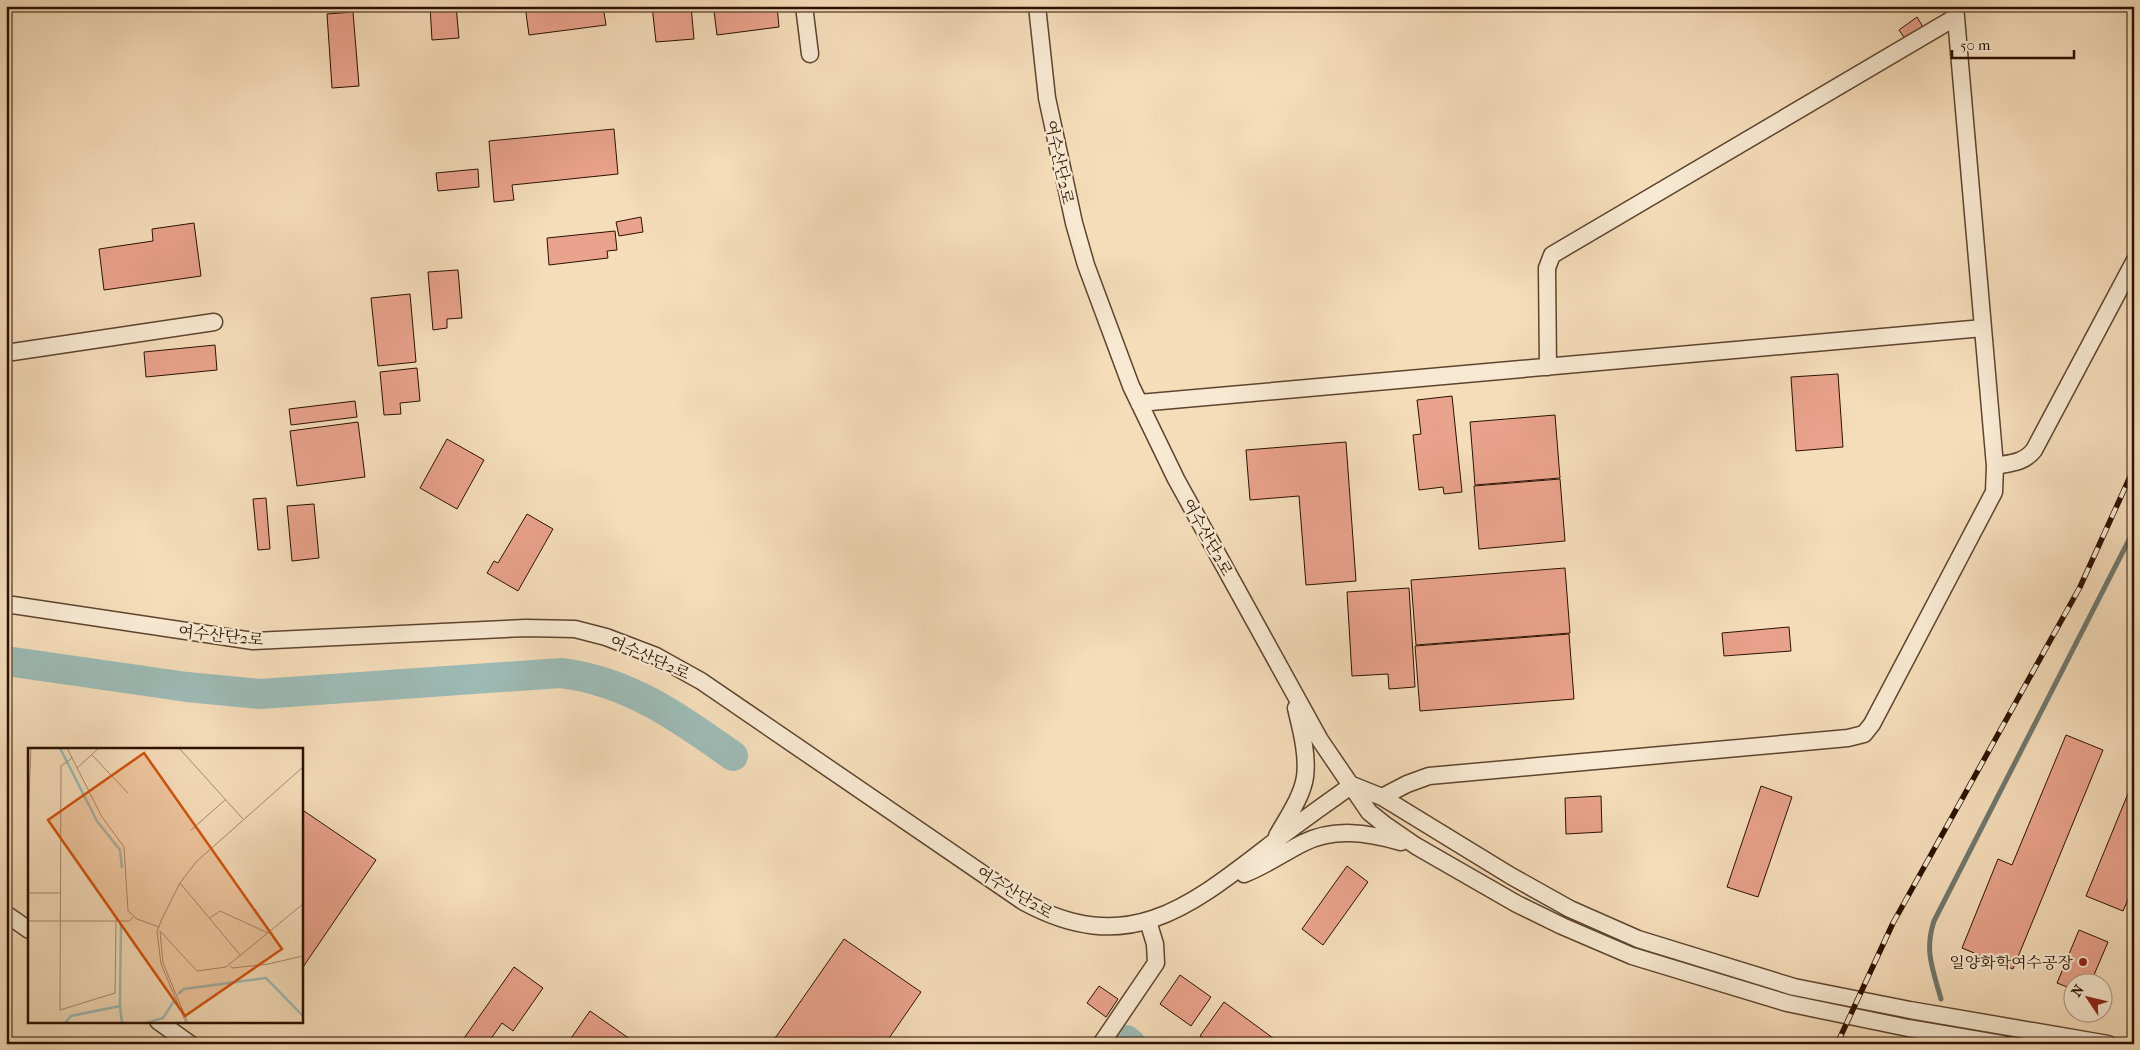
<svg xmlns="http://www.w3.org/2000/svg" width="2140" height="1050" viewBox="0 0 2140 1050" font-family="'IM FELL French Canon','Noto Serif KR',serif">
<rect width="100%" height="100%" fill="#f5ddba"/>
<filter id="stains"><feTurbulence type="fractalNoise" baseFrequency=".004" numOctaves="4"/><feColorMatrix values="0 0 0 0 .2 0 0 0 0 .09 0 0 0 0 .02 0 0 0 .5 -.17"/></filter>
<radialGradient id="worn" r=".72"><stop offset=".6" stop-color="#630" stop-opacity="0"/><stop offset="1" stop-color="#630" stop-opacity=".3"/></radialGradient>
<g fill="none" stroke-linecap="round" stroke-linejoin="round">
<path stroke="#6f776d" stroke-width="5" d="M1941 999C1933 970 1924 951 1934 921L2134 530"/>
<path stroke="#9dbbb6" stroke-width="30" d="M6 661 187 687 260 694 561 673C628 681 680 718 733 756
M1126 1040 1131 1044"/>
</g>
<path fill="#e9a28b" stroke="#2b1100" d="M430 6H456L459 38 432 40Z
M525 6H603L606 25 529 35Z
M652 6H691L694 39 656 42Z
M753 6H777L779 27 717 35 714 11Z
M353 12 359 86 332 88 327 14Z
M1917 17 1923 27 1905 39 1899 30Z
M614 129 618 174 512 185 514 200 494 202 489 141Z
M478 169 479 187 438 191 436 173Z
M641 217 643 232 619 236 616 222Z
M194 223 201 276 104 290 99 249 153 241 152 229Z
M615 231 617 250 607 251 608 258 549 265 547 238Z
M458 270 462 318 447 319V328L433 330 428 272Z
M410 294 416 362 378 366 371 298Z
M215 345 217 370 146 377 144 352Z
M417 368 420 401 400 403 401 414 384 415 380 372Z
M1838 374 1843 447 1796 451 1791 377Z
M1452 396 1462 492 1444 494 1443 487 1419 490 1413 435 1421 434 1417 400Z
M355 401 357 417 291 425 289 409Z
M1555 415 1560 478 1475 485 1470 422Z
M358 422 365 477 297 486 290 431Z
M447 439 484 460 457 509 420 488Z
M1346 442 1356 581 1306 585 1299 496 1250 500 1246 450Z
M1560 479 1565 541 1479 549 1474 486Z
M266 498 270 549 258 550 253 499Z
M314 504 319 558 292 561 287 506Z
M527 514 553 529 518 591 487 573 494 561 498 563Z
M1565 568 1570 633 1416 645 1411 580Z
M1409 588 1415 687 1389 689 1388 674 1352 676 1347 592Z
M1789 627 1791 651 1724 656 1722 633Z
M1569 634 1574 699 1420 711 1415 646Z
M2066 735 2103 750 2013 969 1962 948 1998 859 2012 865Z
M2134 779V886L2123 911 2086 896Z
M1761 786 1792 797 1758 897 1727 887Z
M1601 796 1602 832 1566 834 1565 798Z
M304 811 376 860 301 970V815Z
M1347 866 1368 882 1323 945 1302 929Z
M2079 930 2108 942 2091 982H2072V989L2057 983Z
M844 939 921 992 885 1044H771Z
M514 967 543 988 513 1031 502 1023 490 1040 496 1044H460Z
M1180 975 1211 997 1191 1026 1160 1004Z
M1099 986 1118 999 1106 1017 1087 1003Z
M1224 1002 1281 1044H1211L1200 1036Z
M590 1011 637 1044H567Z"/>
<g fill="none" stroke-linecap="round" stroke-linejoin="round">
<g stroke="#5e442e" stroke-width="19">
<path id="minor" d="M804 6 810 54
M1037 6 1047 98 1074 223 1086 265 1131 386 1176 479 1320 740 1369 812 1384 824 1416 846 1517 904 1562 926 1632 956 1787 1003 1908 1028 2002 1044
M6 353 214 322
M1548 367 1547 268 1552 255 1956 17
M1139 403 1983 328
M1995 466C2010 463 2024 463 2034 450L2134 262
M6 604 253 641 526 628 575 629 606 637 656 656 701 681 1024 902C1125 957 1186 910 1266 848 1294 826 1323 806 1352 785
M1352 785 1382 797 1511 876 1570 909 1638 939 1794 987 1910 1010 2108 1044
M1382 797 1407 784 1429 776 1848 738 1864 734 1872 724 1994 492 1995 466 1955 6
M1277 836C1287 818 1302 797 1305 777 1308 755 1301 729 1296 708
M1244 874C1265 866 1283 853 1303 843 1335 827 1368 833 1401 842
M6 914 29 930
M158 1021 190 1044
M1101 1044 1156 963 1155 944 1148 921"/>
</g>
<use href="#minor" stroke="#f8e9d2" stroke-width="16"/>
<g stroke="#2b1100" stroke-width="5.5">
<path id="rail" d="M1837 1044 1893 923 2080 587 2134 468"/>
</g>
<use href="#rail" stroke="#f8e9d2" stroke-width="4" stroke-dasharray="11" stroke-linecap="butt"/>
</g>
<circle fill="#8f2418" stroke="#f8e9d2" stroke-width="2" cx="2083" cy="962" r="5"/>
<g text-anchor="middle" stroke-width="4.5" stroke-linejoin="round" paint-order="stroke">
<g font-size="16" fill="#2b1100" stroke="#f8e9d2">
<text transform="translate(1060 162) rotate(78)" y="6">여수산단2로</text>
<text transform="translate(1208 537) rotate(61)" y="6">여수산단2로</text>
<text transform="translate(221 635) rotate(6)" y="6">여수산단2로</text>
<text transform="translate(650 657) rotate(24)" y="6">여수산단2로</text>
<text transform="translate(1015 892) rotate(31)" y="6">여수산단2로</text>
</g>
<g font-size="16" fill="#2b1100" stroke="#f8e9d2" text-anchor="end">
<text x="2073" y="968">일양화학여수공장</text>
</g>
</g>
<g transform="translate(28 748)">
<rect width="275" height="275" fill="#f5ddba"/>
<path fill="none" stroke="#9dbbb6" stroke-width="2.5" d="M32 0 69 73 92 102 94 120M150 246 156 241 238 230 275 268M92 258 93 175M37 275 43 268 92 258 94 275M118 275 135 270 146 253"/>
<path fill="none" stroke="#a48b70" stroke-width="1" d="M39 0 74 69 96 99 100 163 109 171 131 179M151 0 215 71M64 7 100 45M44 10 33 18 32 262 87 245 88 173M49 20 71 0M0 72 3 0M163 82 197 52M152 135 213 208M0 145H32M182 170 192 163 240 185M0 173H101L105 169M132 183 169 223 198 219 275 156M132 183 135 215 160 275M202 218 205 220 240 216 275 208M158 275 133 216 129 184 133 173 152 135 168 114 275 19"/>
<path fill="#d5520b" fill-opacity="0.15" stroke="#d5520b" stroke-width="2.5" d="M116 5 254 201 157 268 20 72Z"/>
<rect width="275" height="275" fill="none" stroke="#2b1100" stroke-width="2.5"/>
</g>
<rect width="2140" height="1050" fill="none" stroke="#f5ddba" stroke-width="25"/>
<rect x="8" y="8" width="2125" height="1035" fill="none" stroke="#2b1100" stroke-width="2.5"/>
<rect x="12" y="12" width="2115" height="1025" fill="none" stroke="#2b1100"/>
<g transform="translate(2088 998) rotate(305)"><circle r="24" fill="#f8e9d2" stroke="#a6937e"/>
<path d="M0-4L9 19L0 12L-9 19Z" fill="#8f2418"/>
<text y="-8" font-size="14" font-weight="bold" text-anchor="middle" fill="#2b1100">N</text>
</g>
<path d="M1952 50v8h122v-8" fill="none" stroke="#2b1100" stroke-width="2.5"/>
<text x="1960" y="50" font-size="15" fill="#2b1100" stroke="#f8e9d2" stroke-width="4" paint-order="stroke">50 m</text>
<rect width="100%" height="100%" filter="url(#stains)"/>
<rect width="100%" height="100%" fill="url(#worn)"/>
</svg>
